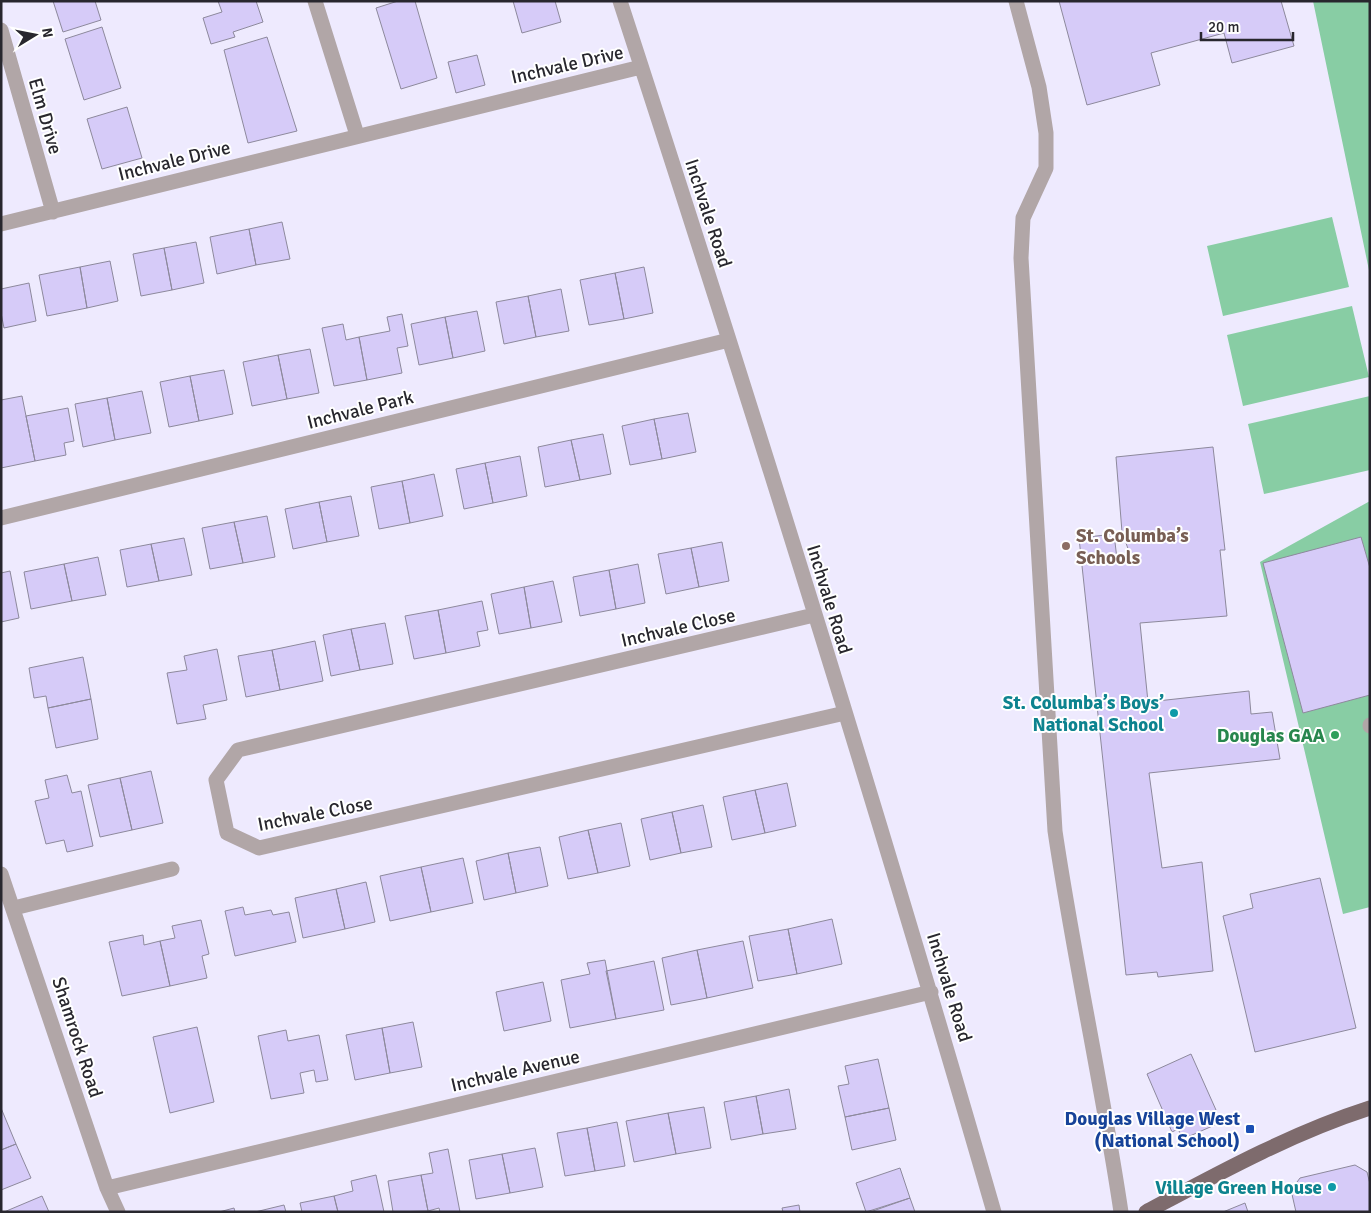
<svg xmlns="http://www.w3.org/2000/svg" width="1371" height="1213" viewBox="0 0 1371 1213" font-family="Signika,sans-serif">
<rect width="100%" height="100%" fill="#eeeafe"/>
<path fill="#88cda4" d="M1313 1H1370V275Z
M1332 217 1349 287 1223 316 1207 246Z
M1352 306 1369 377 1243 406 1227 335Z
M1370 396V470L1264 494 1248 424Z
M1370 501V907L1343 914 1260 562Z"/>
<path fill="#d6cbf8" stroke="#8d899c" d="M53 1H95L101 20 63 32Z
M218 1H256L263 22 233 32 235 37 211 44 203 18 222 12Z
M398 1H415L437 78 401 89 376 8Z
M513 1H555L561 22 522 33Z
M1059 1H1281L1294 46 1232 63 1224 33 1151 53 1160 85 1087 105Z
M102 27 121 88 84 100 65 39Z
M267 37 297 131 248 143 224 50Z
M477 55 485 85 456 93 448 62Z
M127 107 142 158 102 169 87 119Z
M282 222 290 259 256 265 249 229Z
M249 229 256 265 217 274 210 237Z
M196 242 204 283 172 290 164 248Z
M164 248 172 290 141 296 133 254Z
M110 261 118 301 87 308 80 267Z
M80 267 87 308 47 316 39 275Z
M644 267 653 313 624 319 615 273Z
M615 273 624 319 589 325 580 280Z
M29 283 36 321 4 328 1 313V289Z
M561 289 569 331 536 337 528 296Z
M528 296 536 337 504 344 496 302Z
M477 311 485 351 453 358 445 317Z
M402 314 408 346 397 348 402 373 367 380 359 337 390 331 387 317Z
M445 317 453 358 419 365 411 324Z
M343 324 346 340 359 337 367 380 334 386 322 328Z
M310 349 319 393 287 399 278 355Z
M278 355 287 399 252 406 243 362Z
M224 370 233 414 199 421 190 376Z
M190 376 199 421 169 427 160 382Z
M142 391 151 433 115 440 107 398Z
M22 396 35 461 1 468V400Z
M107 398 115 440 83 447 75 404Z
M68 408 74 441 64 443 66 455 35 461 26 416Z
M688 413 696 452 662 459 654 419Z
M654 419 662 459 630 465 622 426Z
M603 434 611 474 580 480 571 440Z
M571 440 580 480 545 487 538 447Z
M1213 447 1225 550H1220L1227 616 1140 623 1148 702 1249 691 1251 714 1272 712 1280 759 1149 773 1162 868 1202 862 1213 971 1158 977 1157 972 1126 975 1079 538 1114 534 1117 559 1131 557 1122 532 1116 457Z
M520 456 527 496 493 503 485 463Z
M485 463 493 503 464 509 456 469Z
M434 474 443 516 410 523 402 481Z
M402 481 410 523 379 529 371 487Z
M351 496 359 536 327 542 319 502Z
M319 502 327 542 293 549 285 509Z
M267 516 275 557 243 563 234 522Z
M234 522 243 563 210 569 202 528Z
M1361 537 1370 568V695L1303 713 1263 563Z
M184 538 192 575 159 581 151 544Z
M722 542 729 581 699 587 691 548Z
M151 544 159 581 127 587 120 550Z
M691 548 699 587 666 594 658 554Z
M98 557 106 595 72 601 64 564Z
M64 564 72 601 31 609 24 572Z
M638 564 645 603 616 609 609 570Z
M609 570 616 609 580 616 573 577Z
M10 571 19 618 1 622V573Z
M553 581 562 622 531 628 524 587Z
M524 587 531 628 499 634 491 594Z
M482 601 488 630 477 632 480 646 446 653 438 610Z
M438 610 446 653 414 659 405 616Z
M385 623 393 664 360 670 351 629Z
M351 629 360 670 331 676 323 635Z
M315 641 323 681 280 690 272 650Z
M217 649 227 700 203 705 206 719 177 724 167 673 187 670 184 656Z
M272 650 280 690 246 697 238 656Z
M83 657 91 699 48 708 46 696 34 698 29 668Z
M91 699 98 739 56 748 48 708Z
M151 771 163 823 132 830 120 778Z
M67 775 72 793 81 791 93 846 67 852 64 840 46 844 35 801 49 798 45 780Z
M120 778 132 830 100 837 88 785Z
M787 783 796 826 765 833 755 790Z
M755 790 765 833 732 840 723 797Z
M703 805 712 847 681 853 672 812Z
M672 812 681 853 650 860 641 819Z
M621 823 630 866 598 873 588 830Z
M588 830 598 873 568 879 559 837Z
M540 847 548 886 516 893 508 853Z
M508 853 516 893 484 900 476 861Z
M463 858 473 903 431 912 421 867Z
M421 867 431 912 390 921 380 876Z
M1320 878 1356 1028 1255 1052 1223 916 1253 908 1250 894Z
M366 882 375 922 345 929 336 889Z
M336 889 345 929 303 938 295 898Z
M243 907 245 915 271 910 273 915 289 912 296 942 235 956 225 911Z
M832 919 842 964 797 974 788 929Z
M201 920 209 954 202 956 207 978 170 986 160 941 175 938 172 926Z
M788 929 797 974 758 981 749 936Z
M143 935 144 945 160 941 170 986 122 996 109 942Z
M743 941 753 988 707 998 697 950Z
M697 950 707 998 671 1005 662 958Z
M605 960 616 1019 570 1028 561 980 590 974 587 963Z
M654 961 664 1010 616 1019 606 971Z
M543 982 551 1021 504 1031 496 992Z
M413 1022 422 1067 390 1073 382 1028Z
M197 1027 214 1102 170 1113 153 1037Z
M382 1028 390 1073 355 1080 346 1035Z
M286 1030 288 1041 319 1035 328 1080 316 1082 314 1070 300 1073 304 1093 271 1099 258 1036Z
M1191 1054 1216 1110 1212 1112 1217 1124 1183 1139 1178 1129 1172 1132 1147 1074Z
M878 1059 889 1108 845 1117 838 1086 849 1084 845 1066Z
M789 1089 796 1129 763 1134 756 1096Z
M756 1096 763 1134 731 1140 724 1102Z
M704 1107 711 1148 676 1154 668 1113Z
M1 1108 16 1144 1 1150Z
M889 1108 896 1140 852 1150 845 1117Z
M668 1113 676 1154 634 1162 626 1121Z
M617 1122 625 1166 595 1171 587 1128Z
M587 1128 595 1171 565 1176 557 1133Z
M16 1144 31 1178 1 1190V1150Z
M535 1148 543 1187 510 1193 502 1154Z
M448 1149 460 1212H440L439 1208 428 1211 421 1175 433 1173 429 1153Z
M502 1154 510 1193 476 1199 469 1160Z
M1355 1165 1367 1172 1370 1184V1212H1296L1291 1190 1300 1178Z
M900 1168 910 1198 866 1212 856 1183Z
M376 1175 384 1212H338L334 1196 353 1191 351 1181Z
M421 1175 428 1211 393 1212 388 1181Z
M42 1196 49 1212H4Z
M334 1196 338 1212H302L300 1203Z
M910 1198 915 1212H870Z
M1245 1203 1248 1212H1223Z
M284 1205 286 1212H255Z
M799 1205 800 1212H783L782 1208Z
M234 1208 235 1212H219Z"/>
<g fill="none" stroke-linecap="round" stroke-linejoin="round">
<path stroke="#b1a6a7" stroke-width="15" d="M315 1 357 135
M620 1C751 403 877 806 994 1212
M1016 1 1039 87 1046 133V168L1023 218 1021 258 1055 831C1074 959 1102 1084 1121 1212
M1 30 53 212
M1 224 641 67
M1 518 729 340
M814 615 238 750 216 780 227 833 259 848 845 713
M1370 725V726
M1 874 107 1188 118 1212
M14 908 172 869
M107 1188 931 992"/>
<path stroke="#7e6b6d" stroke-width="15" d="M1146 1212C1219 1173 1292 1133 1370 1108"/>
</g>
<circle fill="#8d6e63" stroke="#fff" stroke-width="2" cx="1066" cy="546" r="5"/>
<g fill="#0f9aa8" stroke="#fff" stroke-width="2">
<circle cx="1174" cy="713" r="5"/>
<circle cx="1332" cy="1187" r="5"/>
</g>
<circle fill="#2e9e5b" stroke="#fff" stroke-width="2" cx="1335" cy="735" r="5"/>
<rect fill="#1a4fb4" stroke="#fff" stroke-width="2" x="1245" y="1124" width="10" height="10" rx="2.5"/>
<g text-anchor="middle" stroke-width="4" stroke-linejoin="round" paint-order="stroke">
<g font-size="19" fill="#28272e" stroke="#fff">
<text transform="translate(567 64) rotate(-13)" y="7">Inchvale Drive</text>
<text transform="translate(46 116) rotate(74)" y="7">Elm Drive</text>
<text transform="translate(174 160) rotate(-14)" y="7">Inchvale Drive</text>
<text transform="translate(709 213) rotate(72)" y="7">Inchvale Road</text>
<text transform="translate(360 409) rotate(-14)" y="7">Inchvale Park</text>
<text transform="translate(830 599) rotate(73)" y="7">Inchvale Road</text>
<text transform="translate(678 627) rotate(-13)" y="7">Inchvale Close</text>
<text transform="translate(315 813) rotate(-11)" y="7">Inchvale Close</text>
<text transform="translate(950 987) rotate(73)" y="7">Inchvale Road</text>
<text transform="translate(78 1037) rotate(72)" y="7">Shamrock Road</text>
<text transform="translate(515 1070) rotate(-13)" y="7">Inchvale Avenue</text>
</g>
<g font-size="19" font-weight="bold" fill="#785e54" stroke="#fff" text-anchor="start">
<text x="1076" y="542">St. Columba’s<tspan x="1076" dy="22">Schools</tspan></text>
</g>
<g font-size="19" font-weight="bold" fill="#0d838f" stroke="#fff" text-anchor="end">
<text x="1164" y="709">St. Columba’s Boys’<tspan x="1164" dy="22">National School</tspan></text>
<text x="1322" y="1194">Village Green House</text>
</g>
<g font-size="19" font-weight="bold" fill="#27864d" stroke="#fff" text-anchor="end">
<text x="1325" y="742">Douglas GAA</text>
</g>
<g font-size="19" font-weight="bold" fill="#164399" stroke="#fff" text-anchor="end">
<text x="1240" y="1125">Douglas Village West<tspan x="1240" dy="22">(National School)</tspan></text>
</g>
</g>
<rect width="1371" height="1213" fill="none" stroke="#28272e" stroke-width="5"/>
<g transform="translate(35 35) rotate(80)" stroke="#ffffff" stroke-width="4" paint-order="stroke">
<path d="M0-4L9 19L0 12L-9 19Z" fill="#28272e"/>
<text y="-8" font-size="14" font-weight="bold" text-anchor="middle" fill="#28272e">N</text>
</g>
<path d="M1201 32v8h92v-8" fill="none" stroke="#28272e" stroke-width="2.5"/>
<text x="1208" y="32" font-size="15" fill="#28272e" stroke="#ffffff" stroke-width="4" paint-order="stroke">20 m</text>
</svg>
